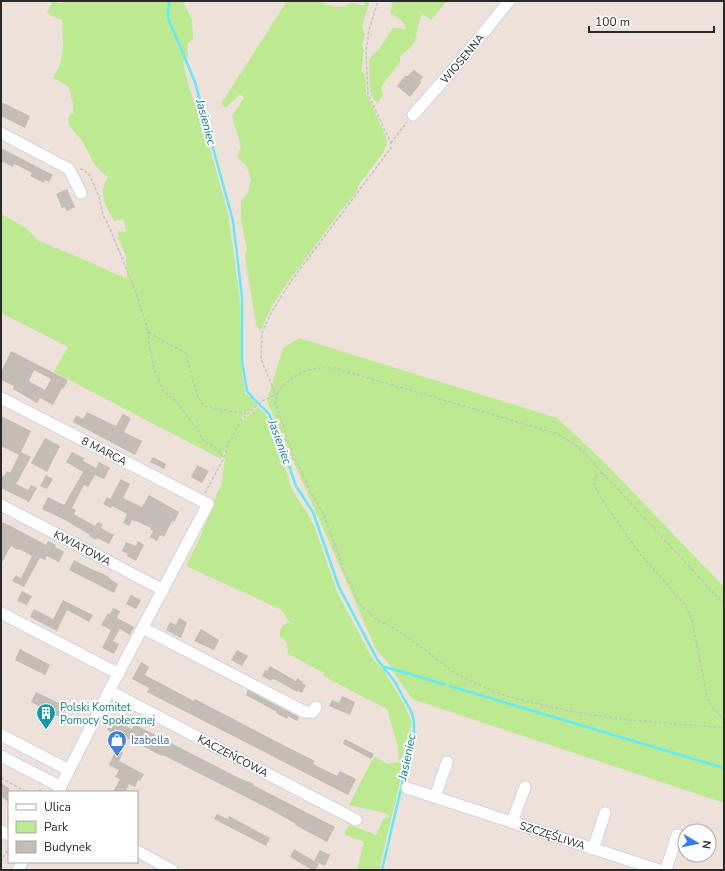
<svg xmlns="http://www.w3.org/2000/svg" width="725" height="871" viewBox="0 0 725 871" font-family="'Nunito Sans',sans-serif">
<rect width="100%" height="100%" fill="#ede1d9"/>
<path fill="#bde990" d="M53 1 62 4V1H183L192 20 193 39 187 44 188 56 183 62 189 87 210 149 228 213 240 301 242 373 245 393 257 404C252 411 245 412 241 419L243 420 258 407 265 414 272 424 292 490 307 513 315 528 337 592 372 658 383 669 405 706 412 722 401 763 404 765 379 870H357L364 842 345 835 346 829 350 825 376 835 384 818 390 817 385 813 349 805 372 760 375 757 388 764 399 762 398 747 387 709 323 676 324 673 288 654 287 642 280 637V630L283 625 290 622C286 619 285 613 280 609L186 566 203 531 200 529 216 497C216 491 222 488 222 482 223 471 224 464 226 452L224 451 221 459 54 372 68 347 1 313V214L26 228 39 241 92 263 115 274 127 278 126 256 119 240 118 231 126 232 124 219 114 221C105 206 98 193 108 177 94 169 90 154 82 141 78 135 73 130 68 124L69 115 73 113V104L68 86 53 78C66 58 63 43 62 20L52 16 47 12Z
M287 1C296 1 306 0 316 1 323 2 331 7 338 7 352 7 344 0 364 6L365 1H367L369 4 362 26 365 35 362 45 364 51 361 72 365 74 366 92 386 137 387 145 383 153 359 184 355 194 340 212 285 286 271 308 260 332 256 324 250 288 245 256 247 250 241 219V201L248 192 251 179 246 165 237 157 241 146 232 116 244 98 240 94 226 108 221 104Z
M393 1H447L431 20 422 14C412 36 423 40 400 56V62L381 87 383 95 378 102 373 99 370 91 369 59 380 48 393 28H400L405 30 406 27 400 19 390 13Z
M299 338 557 418 603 461 724 587V803L412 699 387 662 376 649 267 401 283 348Z"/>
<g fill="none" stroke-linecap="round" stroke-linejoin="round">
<path stroke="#61ebfa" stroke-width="2.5" d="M169 1 168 18 195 82 233 221 242 297V361L247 391 252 397 269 414 284 451 296 486 313 512 339 587 377 659 395 682 412 713 414 722V733L382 870
M385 667 444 684
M450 686 724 768"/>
</g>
<path fill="#c4bdb5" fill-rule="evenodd" d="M414 70 423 77 420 81 421 83 410 97 397 86 405 76H407Z
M1 102 30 116 25 128 1 116Z
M1 148 53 175 49 182 45 180 44 183 30 176 32 173 19 166 14 164 13 167 1 161Z
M67 189 75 207 67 211 65 207 62 208 56 194Z
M11 351 68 380 63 389 62 388 53 405 40 398 37 403 13 389 14 386 1 380V372ZM34 370 51 379 45 390 29 381Z
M87 412 116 426 123 414 131 418 124 432 142 441 135 455 73 422 76 415 83 419Z
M1 416 31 431 21 452 31 457 16 484 28 490 31 485 37 488 29 502 1 488V475L4 476 7 471 10 473 19 455 1 446Z
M45 438 60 446 47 472 31 463Z
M72 452 84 458 83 461 96 468 99 462 110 468 104 479 95 475 88 487 84 485 72 508 76 510 74 514 95 526 98 522 103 525 101 528 114 535 109 544 97 538 96 540 89 536 90 535 65 520 42 509 48 497 64 505 83 472 66 462Z
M153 457 166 464 164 469 150 462Z
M197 465 209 471 202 483 191 477Z
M46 475 53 479 47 489 40 486Z
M121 479 130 484 123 498 142 507 149 495 179 512 174 522 172 521 164 537 160 535 157 541 150 537 153 531 150 530 151 528 136 521V522L132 520 129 526 123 523 127 514 112 506 111 508 103 504 107 497 110 499Z
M1 522 7 524 46 545 48 541 56 545 55 547 64 552 59 562 47 556 45 560 40 558 24 587 12 581 16 575 21 578 32 556 19 549 18 550 11 546 1 564Z
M138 541 144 545 136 561 127 556 128 554 122 551 126 542 136 546Z
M74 560 91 569 104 574 109 577V578L118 584 114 593 69 570Z
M22 591 32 596 27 605 17 601Z
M131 595 141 600 136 609 126 604Z
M63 600 93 615 89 622 67 610 57 631 30 617 34 609 53 619Z
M113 608 120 611 117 618 134 627 130 635 120 629 113 641 119 644 114 654 102 648 111 630 101 625 108 613 110 614Z
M179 618 187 622 181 638 166 630 170 622 176 625Z
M201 629 219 640 214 650 194 641Z
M20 649 50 665 45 675 15 660Z
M237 650 248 656 242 666 231 660Z
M141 662 149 667 145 675 194 701 195 699 293 750 315 761 313 764 337 776 340 771 356 779 348 795 147 692 149 688 132 679Z
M270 666 296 681 297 678 303 682 302 683 306 685 302 693 298 691 297 692 276 680 272 679 271 681 262 676 265 670 267 671Z
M248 690 299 717 297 721 288 716 287 719 276 713 277 712 246 695Z
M36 692 67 707 61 718 31 702Z
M342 696 355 702 350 715 329 706 332 700 339 703Z
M112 719 132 729 134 724 239 778 254 784 253 785 335 827 327 842 295 825 296 824 275 812 163 755 162 756 117 733 116 735 107 730Z
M345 739 374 754 371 759 343 744Z
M116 749 123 753 119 761 144 774 140 781 138 780 135 787 129 784 126 792H113L120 779 115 777 119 770 109 765Z
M1 783 9 788V802L1 797Z
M217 814 228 819 229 816 270 838 266 846 214 819Z
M294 849 319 864 315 870H312L290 857Z
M320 850 330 855 325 866 314 861Z"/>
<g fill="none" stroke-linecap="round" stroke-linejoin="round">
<g stroke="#ced6e4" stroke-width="13">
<g id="minor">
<path id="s1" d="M413 115 464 57 509 1"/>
<path d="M1 133 69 169 81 193"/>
<path id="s2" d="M1 398 208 504 109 691 58 792"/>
<path id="s3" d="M1 505 163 590"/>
<path d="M1 613 119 674"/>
<path d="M143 628 305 712H313L316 707"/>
<path id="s4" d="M109 691 356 820"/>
<path d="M1 735 63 767"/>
<path d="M1 756 61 787"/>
<path id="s5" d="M407 788 659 870"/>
<path d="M435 797 447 762"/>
<path d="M512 822 525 787"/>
<path d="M1 831 9 835"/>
<path d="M593 849 605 813"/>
<path d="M137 851 172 870"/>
<path d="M18 870 22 862"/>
<path d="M666 870 677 835"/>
</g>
</g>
<path stroke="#c3c3c3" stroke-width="1.5" stroke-dasharray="3 2" stroke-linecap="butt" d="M391 143 407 122
M80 169 84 170 90 176 99 197 103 215 108 224 135 290 148 331 161 340 186 353 196 392 203 406 229 411 240 412 246 414
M148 331 149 343 154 368 163 391 177 402 200 433 204 442 215 447 224 458
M603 473 595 476 594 483 595 487 601 498 640 554 686 606 692 621 707 696 712 707 724 720
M205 493 224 458 227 446 242 419 262 401 276 395 261 359 262 333 271 313 291 281 391 148V143L368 94 366 52 369 30 378 1
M724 604 585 454 577 446 558 434 335 368C330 368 325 367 320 368 301 369 279 383 275 402L292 451 313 497 323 513 344 570 359 603 374 618 394 628 428 652 456 674 492 691 513 698 569 711 620 719 724 728
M1 778 27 792
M39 792 41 788
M1 862 9 847"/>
<use href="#minor" stroke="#fff" stroke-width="11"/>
</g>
<defs>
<g id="building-pin" transform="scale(1)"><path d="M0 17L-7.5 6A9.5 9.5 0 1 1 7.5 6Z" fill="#0f9aa8" stroke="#fff"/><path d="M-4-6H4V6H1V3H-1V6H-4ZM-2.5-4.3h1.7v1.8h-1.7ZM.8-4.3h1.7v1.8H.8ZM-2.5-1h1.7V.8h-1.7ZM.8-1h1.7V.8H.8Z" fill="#fff"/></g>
<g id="shop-pin" transform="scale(1)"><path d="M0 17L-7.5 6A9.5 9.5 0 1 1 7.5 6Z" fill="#3f7fe0" stroke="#fff"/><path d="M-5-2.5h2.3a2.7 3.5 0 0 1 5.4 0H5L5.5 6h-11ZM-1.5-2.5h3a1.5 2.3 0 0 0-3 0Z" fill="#fff"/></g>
</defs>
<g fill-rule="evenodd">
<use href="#building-pin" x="46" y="713"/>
<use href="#shop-pin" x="117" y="740"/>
</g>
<g text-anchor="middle" stroke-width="4" stroke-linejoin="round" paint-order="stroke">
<g font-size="11" fill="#292929" stroke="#fff">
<text dy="4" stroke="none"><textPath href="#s1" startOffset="75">WIOSENNA</textPath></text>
<text dy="4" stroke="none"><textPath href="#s2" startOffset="116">8 MARCA</textPath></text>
<text dy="4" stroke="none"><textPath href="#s3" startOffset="92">KWIATOWA</textPath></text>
<text dy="4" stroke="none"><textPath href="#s4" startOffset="140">KACZEŃCOWA</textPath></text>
<text dy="4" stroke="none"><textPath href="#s5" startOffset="153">SZCZĘŚLIWA</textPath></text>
</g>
<g font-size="11" fill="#0d838f" stroke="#fff" text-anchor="start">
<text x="60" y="711">Polski Komitet<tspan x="60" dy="13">Pomocy Społecznej</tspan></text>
</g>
<g font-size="11" fill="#366cbe" stroke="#fff" text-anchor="start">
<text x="131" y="744">Izabella</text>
</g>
<g font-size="12" font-style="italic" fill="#027c97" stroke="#fff">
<text transform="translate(206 122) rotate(75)" y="4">Jasieniec</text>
<text transform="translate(280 442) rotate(70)" y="4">Jasieniec</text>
<text transform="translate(407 757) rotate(-78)" y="4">Jasieniec</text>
</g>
</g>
<rect width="725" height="871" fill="none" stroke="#292929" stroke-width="4"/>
<rect x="8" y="791" width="130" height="72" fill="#ffffff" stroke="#a9a9a9"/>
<rect x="16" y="804" width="20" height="6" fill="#ffffff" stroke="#a9a9a9"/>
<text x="44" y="811" font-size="12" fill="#292929">Ulica</text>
<rect x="16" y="821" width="20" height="12" fill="#bde990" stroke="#a9a9a9"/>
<text x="44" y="831" font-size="12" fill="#292929">Park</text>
<rect x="16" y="841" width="20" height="12" fill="#c4bdb5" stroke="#a9a9a9"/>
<text x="44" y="851" font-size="12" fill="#292929">Budynek</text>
<g transform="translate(697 843) rotate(99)"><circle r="19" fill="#ffffff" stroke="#a9a9a9"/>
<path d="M0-3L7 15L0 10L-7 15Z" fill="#347bff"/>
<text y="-6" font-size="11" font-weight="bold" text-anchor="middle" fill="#292929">N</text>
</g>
<path d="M589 26v6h125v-6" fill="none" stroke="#292929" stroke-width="2"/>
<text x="595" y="26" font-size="12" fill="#292929" stroke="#ffffff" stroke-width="3" paint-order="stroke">100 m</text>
</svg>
